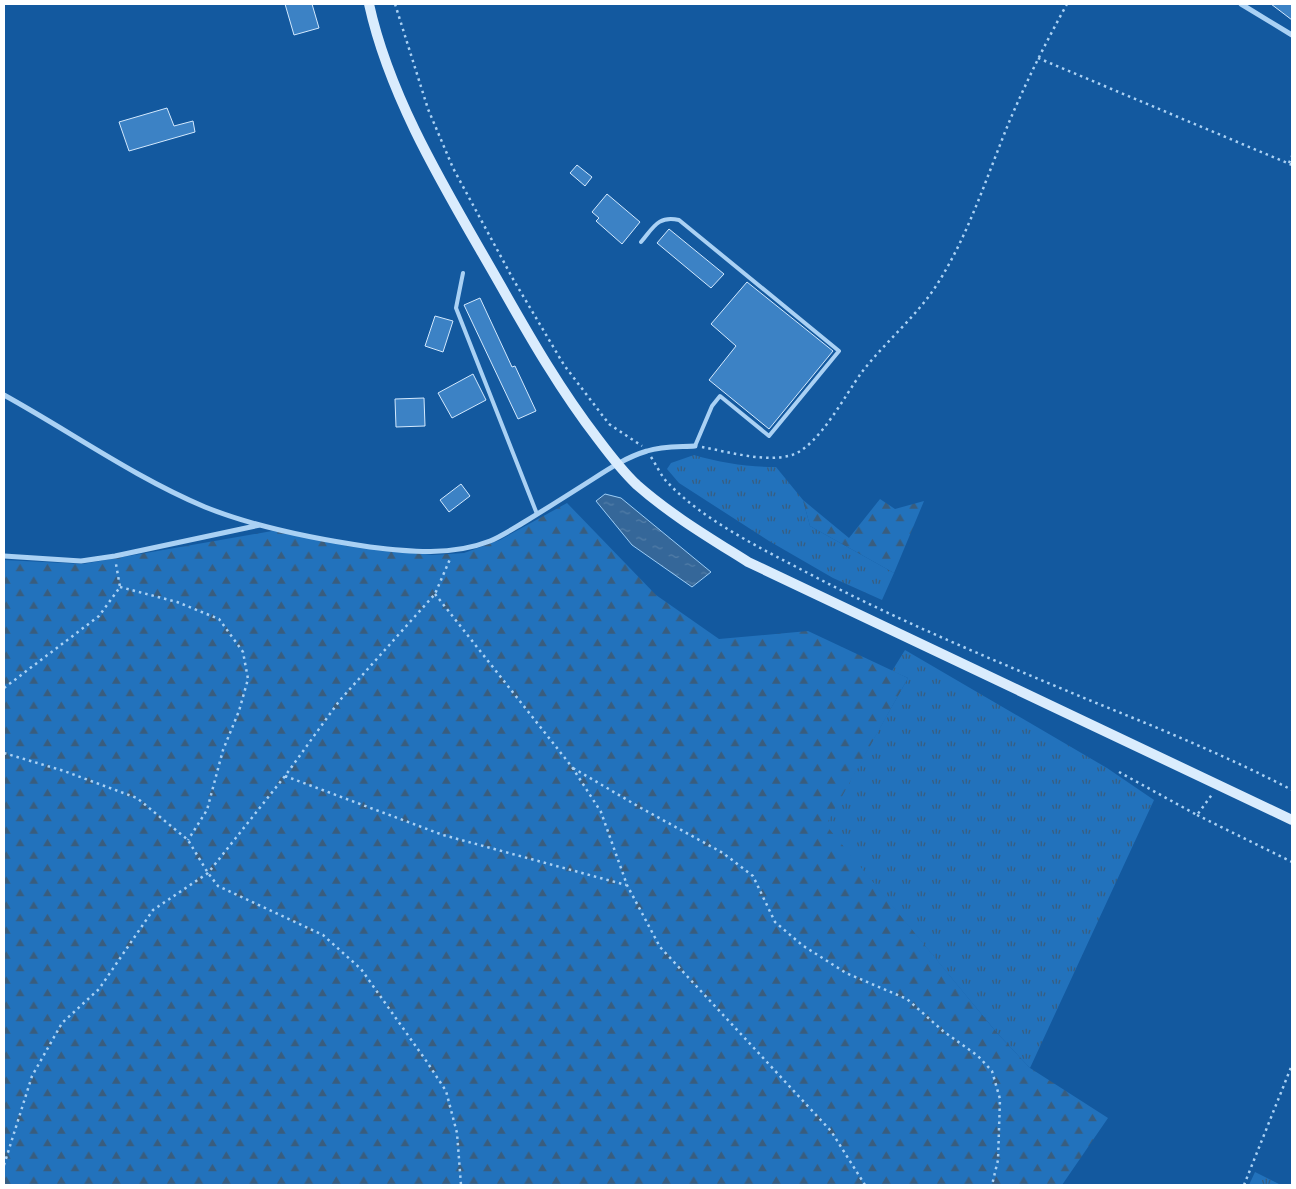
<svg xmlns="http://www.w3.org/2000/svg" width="1296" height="1189" viewBox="0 0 1296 1189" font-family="'IBM Plex Sans',sans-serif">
<defs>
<pattern id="grass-tufts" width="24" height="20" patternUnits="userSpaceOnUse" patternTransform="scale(1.25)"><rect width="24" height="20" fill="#2272bc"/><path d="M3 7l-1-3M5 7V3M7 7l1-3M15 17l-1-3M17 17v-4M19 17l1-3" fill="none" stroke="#395d7e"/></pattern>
<pattern id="forest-firs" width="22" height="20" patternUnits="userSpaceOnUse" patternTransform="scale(1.25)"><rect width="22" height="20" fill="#2272bc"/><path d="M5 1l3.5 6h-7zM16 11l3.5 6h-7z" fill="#395d7e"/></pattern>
<pattern id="water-ripples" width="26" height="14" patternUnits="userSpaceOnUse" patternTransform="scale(1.25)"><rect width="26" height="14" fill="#356799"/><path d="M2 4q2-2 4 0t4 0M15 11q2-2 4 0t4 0" fill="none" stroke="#537ea8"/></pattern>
</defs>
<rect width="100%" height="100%" fill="#13599f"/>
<path fill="url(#grass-tufts)" d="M694 455C721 463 749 467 776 467L803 500 810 526 894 573 882 600 833 578 769 541 679 483 667 469 671 463Z
M905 650 1107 768 1154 800 1030 1068 997 1033 825 825 908 678 892 671Z
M1255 1172 1281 1185H1249Z"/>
<path fill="url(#forest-firs)" d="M880 499 895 509 924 501 894 573 810 526 803 500 849 538Z
M567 503 656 595 719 639 808 631 908 678 826 825 997 1033 1030 1068 1108 1118 1062 1185H4V560L83 564 272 531 432 555 464 553 500 540Z"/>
<path fill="url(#water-ripples)" stroke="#9ccdf7" d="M605 494 621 498 711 572 692 587 632 545 596 501Z"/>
<path fill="#3c82c5" stroke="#d3e9fe" d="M285 4H312L319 28 294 35Z
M1271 4H1292V20Z
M167 108 174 126 193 121 195 132 129 151 119 122Z
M577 165 592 177 585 186 570 173Z
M607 194 640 222 622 244 596 221 599 218 592 212Z
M669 229 724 274 711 288 657 243Z
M747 282 833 351 769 429 709 380 736 346 711 324Z
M480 298 512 367 515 366 536 411 518 419 464 305Z
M435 316 453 321 443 352 425 346Z
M473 374 486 400 452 418 438 393Z
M424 398 425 426 396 427 395 399Z
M461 484 470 496 449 512 440 500Z"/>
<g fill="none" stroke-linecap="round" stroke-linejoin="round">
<path stroke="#aad1f4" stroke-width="2.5" stroke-dasharray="2.5 4" stroke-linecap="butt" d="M395 4 428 109 453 168 513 279 564 365 609 424 642 446
M1038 58 1292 165
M1289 163 1292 156
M702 447C729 452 766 463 792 455 819 446 845 395 862 372 885 342 915 318 936 286 969 235 987 175 1010 120 1027 80 1046 42 1067 4
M651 457C657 466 661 476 668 483 702 519 760 548 804 571 896 620 993 660 1089 700 1158 728 1227 756 1292 790
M120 587 177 602 219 619 243 652 248 679 239 711 223 750 207 810 188 840
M435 594 572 767 601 812 627 885 660 947 831 1131 865 1185
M4 688 99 616 120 587 116 564
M4 753 64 771 137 798 188 840 208 873 218 886 323 935 361 969 427 1062 446 1091 457 1133 461 1185
M573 768 641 808 723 853 753 876 775 922 802 945 846 973 907 999 943 1031 978 1056 992 1071 1000 1099 998 1160 992 1185
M1119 772 1197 815 1213 793
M285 776 443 835 626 885
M1197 815 1292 862
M4 1165 32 1076 62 1023 99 989 153 910 208 873 285 776 340 700 435 594 450 559
M1244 1185 1292 1065"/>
<path stroke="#aad1f4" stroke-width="4" d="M641 242C653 228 658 215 679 220L839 351 769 436 720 396 712 406 695 446
M463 273 456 308 537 514"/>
<path stroke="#aad1f4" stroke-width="5" d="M1241 4 1292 35
M4 395C71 432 134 477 205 507 257 528 315 539 370 547 410 552 452 556 490 541 502 536 514 528 526 521 549 507 571 493 593 479 610 468 627 457 647 451 662 446 679 447 695 446
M4 556 81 561 115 556 260 525"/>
<path stroke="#daecfd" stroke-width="10" d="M369 4C391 104 451 198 501 286 531 339 561 391 598 439 610 455 622 471 637 485 671 515 710 538 748 562L1292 820"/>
</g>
<rect width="1296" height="1189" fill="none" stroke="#ffffff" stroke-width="10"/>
</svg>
